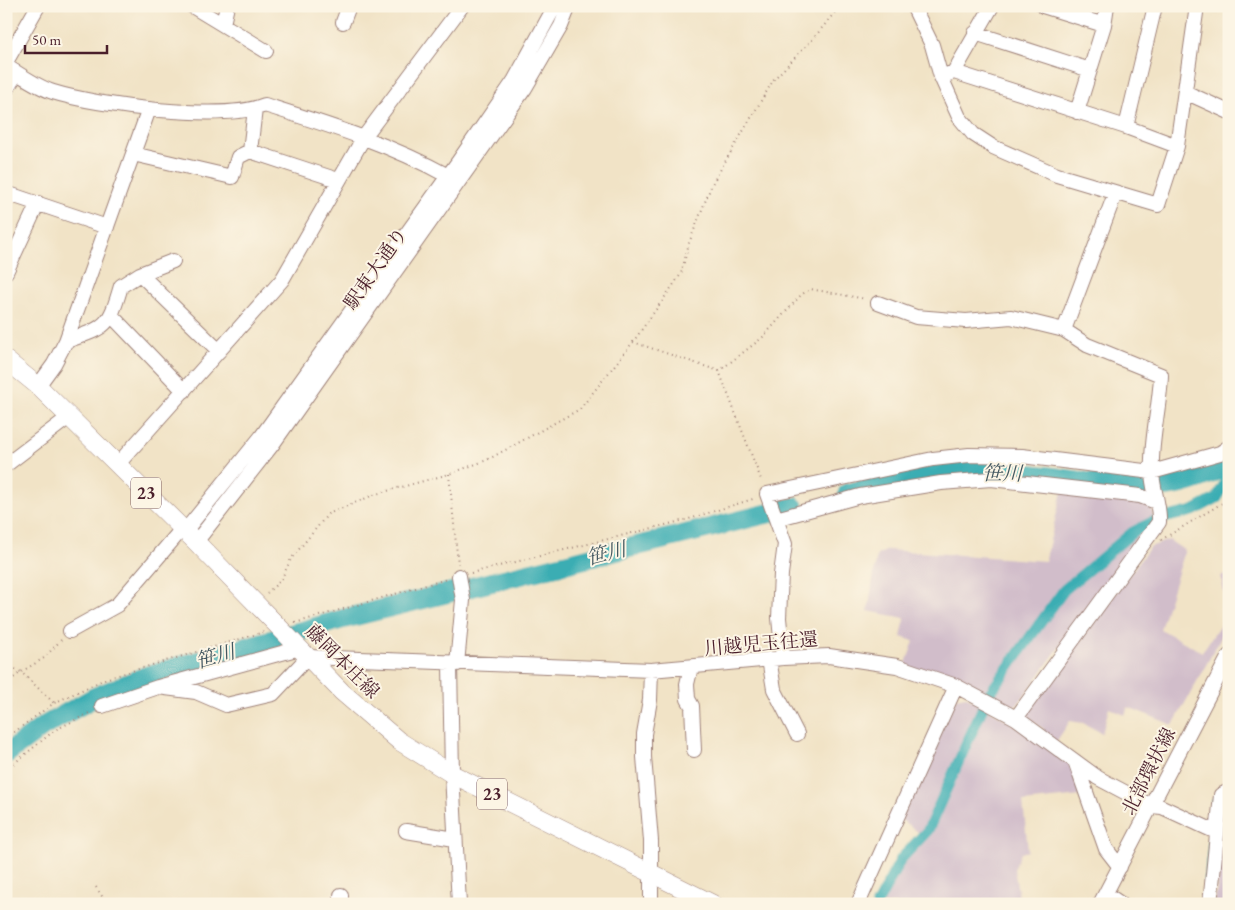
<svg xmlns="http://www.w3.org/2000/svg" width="1235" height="910" viewBox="0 0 1235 910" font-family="'EB Garamond','Noto Serif JP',serif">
<rect width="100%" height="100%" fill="#fcf5e5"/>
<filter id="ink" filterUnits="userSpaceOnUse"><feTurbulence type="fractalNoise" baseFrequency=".02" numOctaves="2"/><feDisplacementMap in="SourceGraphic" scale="10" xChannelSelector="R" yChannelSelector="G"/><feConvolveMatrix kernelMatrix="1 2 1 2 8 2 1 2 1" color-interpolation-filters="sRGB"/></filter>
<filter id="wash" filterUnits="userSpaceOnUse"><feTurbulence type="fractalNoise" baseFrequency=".0096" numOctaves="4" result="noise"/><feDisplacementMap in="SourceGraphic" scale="20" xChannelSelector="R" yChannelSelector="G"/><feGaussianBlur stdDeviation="1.12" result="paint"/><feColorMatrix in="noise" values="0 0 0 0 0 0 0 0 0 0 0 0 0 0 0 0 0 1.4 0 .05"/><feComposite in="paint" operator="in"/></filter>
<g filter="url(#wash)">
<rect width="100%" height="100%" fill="#f1e3c6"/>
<path fill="#d1bdca" d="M1062 492 1130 499 1151 506 1154 519 1134 529 1107 550 1064 588 986 697 905 666 914 641 901 637 905 618 868 611 877 555 888 550 1045 561Z
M1143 529 1145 530 1017 705 1008 707 991 697 1066 591Z
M1169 540 1185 551 1160 629 1202 652 1228 614 1221 576 1229 575V623L1173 725 1128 707 1125 715 1109 708 1102 733 1083 723 1070 721 1056 742 1042 733 1044 729 1027 718V713L1150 547Z
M965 696 982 705 926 830 921 834 900 819 956 698Z
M987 708 1040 741 1075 768 1081 796 1023 802 1028 851 1021 853 1014 869 1020 904H879L902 862 931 829Z
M1229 797V904H1215L1226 800Z"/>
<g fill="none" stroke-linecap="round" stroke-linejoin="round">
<path stroke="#3badb3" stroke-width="3" d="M1229 493V507
M1211 826 1213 800 1217 796
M1205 883 1210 835"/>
<path stroke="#3badb3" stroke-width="11" d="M1164 518 1193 511 1217 498 1229 475
M987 697 1064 590 1133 532 1152 522
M877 904 901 859 928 830 983 707"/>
<path stroke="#3badb3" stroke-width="20" d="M848 493C893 482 936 471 983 471 1044 471 1104 490 1165 487 1186 485 1211 475 1229 464
M6 754 44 726 95 697 149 675 343 619 794 507"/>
</g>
</g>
<g filter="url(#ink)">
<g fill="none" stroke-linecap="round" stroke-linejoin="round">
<g stroke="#9e8178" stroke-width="16">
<path id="minor" d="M192 6 266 51
M913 6 932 45 941 77 959 117 973 134 993 147 1057 175 1158 205 1177 146 1197 6
M1043 6 1104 25
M343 22 349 6
M223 24 227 6
M975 33 1090 70
M6 62 38 6
M6 66C21 75 37 87 53 92 98 106 223 122 265 105 328 125 390 144 448 176
M954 72 1126 127 1177 146
M946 75 954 72 992 6
M6 90 17 73
M1185 92 1229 112
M1077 112 1104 25 1107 6
M1126 127 1155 6
M250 151 255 109
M133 154 232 177 238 157 250 151 338 180
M6 193 107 227
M6 272 38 203
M140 274 219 351
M878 303 916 317 966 321 1011 317 1064 330 1087 345 1161 375C1160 407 1150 442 1152 473 1153 490 1160 506 1159 522L1016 718
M112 316 184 391
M1064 330 1115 194
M66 341C107 327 109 327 121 286L140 274 173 261
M38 386 54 364 66 341 149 109
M6 465 69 417
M117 465 282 280 364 137 462 6
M776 519 860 496 941 483 991 479 1140 496 1156 502
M185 531 261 437 458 162 514 81 555 6
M196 542 272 445 525 88 561 26 569 6
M70 631 117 605 182 529
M783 658 779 618 781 574 785 544 767 494 933 459 969 455 1022 456 1152 472 1220 453 1229 447
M769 659 774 689 797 734
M450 664 452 774 459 904
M457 664 463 600 459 576
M691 667 687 684 688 699 692 706 694 750
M651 670 650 700 644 734V757L651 841V904
M158 687 196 692 226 705 273 694 308 657 651 670 783 658 829 656 897 666 956 686 1016 718 1098 778 1151 806 1162 807 1216 832
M102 706 158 687 300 648
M1075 761 1106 849 1120 867
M406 831 455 839
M1106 894 1121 904
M341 895V904
M858 904 956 686
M1100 904 1229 656
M1210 904 1221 795 1229 791"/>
</g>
<g stroke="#9e8178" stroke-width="19">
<path id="major" d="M6 360 38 386 196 542 342 692 399 741 452 774 713 904"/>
</g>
<path stroke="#9e8178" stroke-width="2" stroke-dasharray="1 4" stroke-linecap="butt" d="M633 342 719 371 762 482
M719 371 762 338 801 295 810 289 866 299
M449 474 458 564
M1161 540 1229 499
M471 573 689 519 756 498
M267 593 281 580 291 559 328 514 376 494 449 474 487 460 580 409 633 342 681 274 689 243 712 184 774 79 813 39 840 6
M295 623 447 579
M6 665 21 672 54 703
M6 684 21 672 44 658 61 640
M6 738 54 703 105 679 264 632
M6 770 55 730 91 712
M96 887 107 904"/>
<use href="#minor" stroke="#fff" stroke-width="14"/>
<use href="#major" stroke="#fff" stroke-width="18"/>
</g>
</g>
<g text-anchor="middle" stroke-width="4" stroke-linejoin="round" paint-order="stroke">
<g fill="#fcf5e5" stroke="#7f5f63" stroke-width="1">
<rect x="131" y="477.5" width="30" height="31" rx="4"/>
<rect x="477" y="778.5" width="30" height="31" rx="4"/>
</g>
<g font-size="18" font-weight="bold" fill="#4a1f2b">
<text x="146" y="499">23</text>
<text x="492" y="800">23</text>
</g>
<g font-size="19" fill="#4a1f2b" stroke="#fcf5e5">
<text transform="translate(375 268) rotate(-55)" y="7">駅東大通り</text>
<text transform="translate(761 643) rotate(-5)" y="7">川越児玉往還</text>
<text transform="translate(343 661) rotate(45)" y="7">藤岡本庄線</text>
<text transform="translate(1148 771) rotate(-63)" y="7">北部環状線</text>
</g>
<g font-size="20" font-style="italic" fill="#445861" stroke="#fcf5e5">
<text transform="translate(1002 473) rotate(1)" y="7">笹川</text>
<text transform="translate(606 553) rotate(-14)" y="7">笹川</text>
<text transform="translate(215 656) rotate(-16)" y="7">笹川</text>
</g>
</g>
<rect width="1235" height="910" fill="none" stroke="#fcf5e5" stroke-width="25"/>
<path d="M25 45v8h82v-8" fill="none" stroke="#4a1f2b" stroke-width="2.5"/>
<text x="32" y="45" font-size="15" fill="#4a1f2b" stroke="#fcf5e5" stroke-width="4" paint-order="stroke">50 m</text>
</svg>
